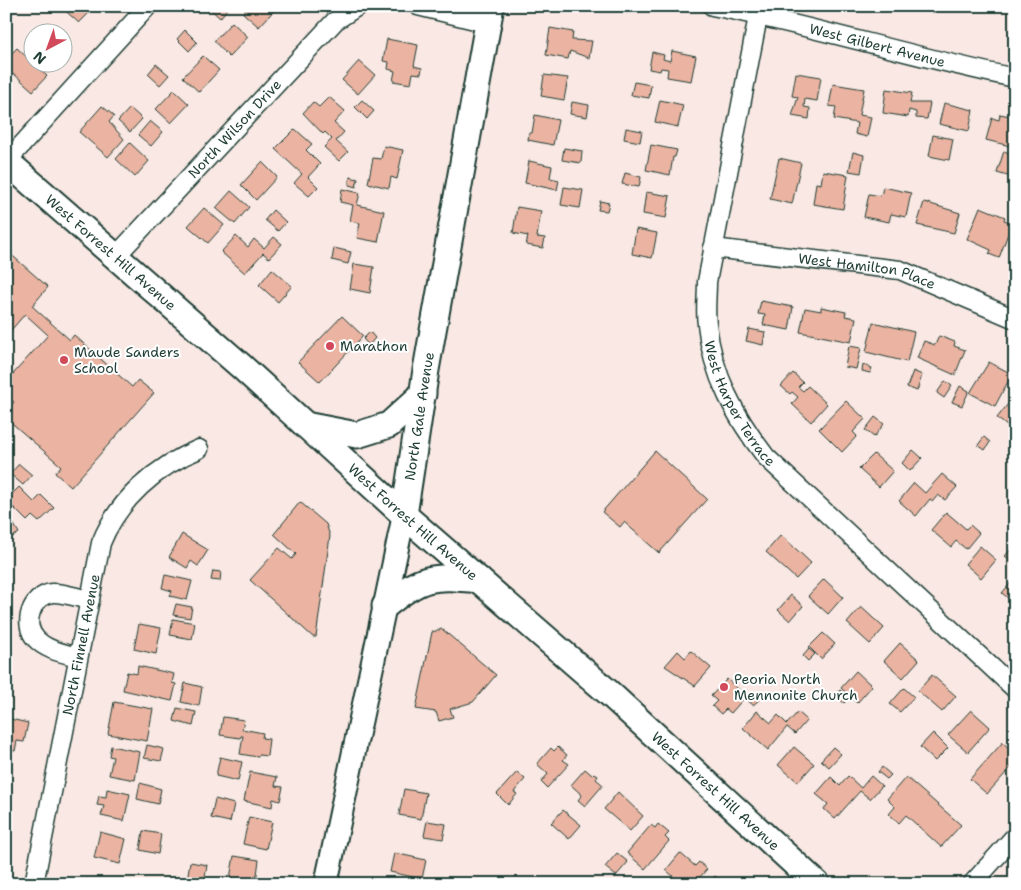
<svg xmlns="http://www.w3.org/2000/svg" width="1021" height="890" viewBox="0 0 1021 890" font-family="'Shantell Sans',sans-serif">
<rect width="100%" height="100%" fill="#f9e8e3"/>
<filter id="ink" filterUnits="userSpaceOnUse"><feTurbulence type="fractalNoise" baseFrequency=".02" numOctaves="2"/><feDisplacementMap in="SourceGraphic" scale="10" xChannelSelector="R" yChannelSelector="G"/><feConvolveMatrix kernelMatrix="1 2 1 2 8 2 1 2 1" color-interpolation-filters="sRGB"/></filter>
<g filter="url(#ink)">
<path fill="#ebb3a1" stroke="#1f3d34" d="M60 6H86L84 8 89 13 79 23Z
M207 6H226L228 8 220 18Z
M249 6H278L259 27 243 13Z
M232 22 248 37 229 57 214 41Z
M550 28 573 32 572 40 592 41 589 58 570 51 568 59 546 55Z
M185 30 197 42 189 51 177 39Z
M387 39 418 45 414 66 422 68 421 74 413 73 411 84 393 81 395 71 388 69 389 62 383 61Z
M17 48 47 76 33 91 14 74 10 78 6 74V59Z
M672 51 696 56 691 81 667 77 668 69 661 68 660 71 649 69 652 52 664 55 663 59 670 61Z
M203 56 219 70 199 92 183 77Z
M359 61 375 75 358 94 342 80Z
M156 64 169 75 160 85 148 74Z
M796 73 821 77 817 101 805 99 804 107 810 108 809 119 792 116 798 97 792 96Z
M544 75 568 78 564 100 541 96Z
M634 82 651 85 649 98 631 95Z
M833 84 864 89 859 115 871 117 867 137 855 134 857 123 834 119 836 107 829 106Z
M886 89 912 93 910 103H930L927 119 916 118V112L909 110 908 117 883 113Z
M174 90 189 104 171 123 156 109Z
M329 97 345 111 334 123 344 132 336 141 348 152 339 161 324 147 332 139 325 132 323 134 303 113 313 102 319 107Z
M362 100 374 111 367 119 355 107Z
M660 100 683 105 678 127 655 122Z
M572 102 589 105 587 117 570 114Z
M944 103 973 110 969 131 939 124Z
M102 106 114 116 109 122 124 139 108 157 79 132Z
M130 108 142 119 130 132 118 121Z
M1000 114 1010 116 1009 122 1015 124 1010 146 986 140 992 118 999 120Z
M535 115 558 120 553 145 528 140 529 133H532Z
M150 121 163 132 151 146 138 135Z
M626 128 642 131 640 142 624 139Z
M295 129 312 144 306 150 320 164 308 177 318 187 309 196 294 183 302 174 275 149Z
M933 135 953 139 949 160 929 156Z
M130 143 149 161 135 177 116 159Z
M651 145 677 150 675 157H673L670 175 646 170Z
M384 146 403 150 397 179 391 177 389 188 368 183 373 158 381 159Z
M564 148 582 151 581 163 562 160Z
M1004 151 1015 155V178L997 173Z
M853 152 864 155 861 173 849 171Z
M779 158 801 163 792 204 770 199Z
M529 161 552 166 550 178 559 180 557 190 525 183Z
M262 162 277 177 256 200 241 185Z
M823 171 848 175 843 209 813 204 816 183 821 184Z
M625 173 641 177 639 187 622 184Z
M350 177 358 179 356 187 349 185Z
M564 187 583 190 580 208 561 205Z
M883 187 911 193 906 217 891 214 889 222 864 217 869 194 881 196Z
M342 189 360 193 357 205 384 211 378 242 357 238 360 223 350 221 353 205 340 202Z
M231 191 249 207 235 224 216 208Z
M646 192 670 196 666 218 643 214Z
M600 201 609 203 607 211 598 210Z
M924 202 960 213 954 233 917 225Z
M517 207 541 211 537 237 545 238 543 248 526 245 528 236 513 233Z
M980 207 1005 217 1004 220 1012 223 999 258 989 254 991 250 967 239Z
M204 208 224 225 208 243 188 226Z
M273 210 286 222 278 231 265 220Z
M636 229 657 233 652 258 632 254Z
M236 236 248 247 254 239 264 248 274 237 282 244 269 258 263 253 245 273 221 252Z
M334 248 351 252 348 264 332 260Z
M6 250 48 287 32 306 70 340 74 335 132 387 138 380 154 393 71 487 55 473 61 466 6 418V411L14 402 6 395V382L48 335 25 314 6 336Z
M354 264 374 267 370 293 350 289Z
M272 269 292 286 278 302 259 285Z
M761 301 793 307 789 330 763 325 765 315 758 314Z
M821 307 846 312 845 316 856 318 851 342 800 332 805 308 821 311Z
M342 316 363 336 320 382 298 362Z
M873 322 914 332 907 362 866 352Z
M749 329 765 332 763 345 746 341Z
M370 332 375 338 369 345 363 339Z
M939 336 955 342 954 346 965 350 955 375 917 358 924 341 935 345Z
M849 346 861 348 856 369 845 367Z
M989 362 1012 374 995 406 970 393Z
M863 365 872 368 870 373 862 371Z
M913 371 922 375 917 391 907 387Z
M793 373 803 382 798 387 803 391 808 386 827 404 811 422 792 404 798 397 792 392 790 394 781 386Z
M945 381 952 386 944 398 937 393Z
M960 386 969 391 962 406 952 402Z
M846 401 865 419 853 432 857 436 842 452 819 429Z
M1008 404 1015 409V416L1007 426 997 418Z
M875 417 884 424 874 437 865 430Z
M984 437 990 442 985 450 978 445Z
M913 450 922 458 910 471 902 463Z
M655 451 707 499 659 553 624 522 620 527 602 512Z
M874 454 893 471 879 487 859 469Z
M19 464 32 475 23 485 10 474Z
M942 474 957 487 945 500 938 495 933 501 930 499 916 516 899 501 914 483 925 493Z
M19 487 34 502 41 495 54 508 39 522 32 516 27 521 6 500Z
M300 502 326 524 330 536 316 637H313L250 580 279 548 292 559 296 554 274 534Z
M946 512 966 529 970 525 979 533 966 549 956 541 951 547 931 530Z
M8 515 19 533 6 541V516Z
M182 534 208 550 198 566 191 561 187 568 169 557Z
M781 535 811 563 796 579 766 552Z
M1015 545V563L1014 564 1005 556Z
M980 546 996 560 981 578 965 564Z
M213 571 221 572 220 581 211 580Z
M165 575 192 581 187 600 170 596 172 591 162 588Z
M1015 578V604L1002 593Z
M824 579 843 597 828 614 808 596Z
M791 595 803 606 790 621 778 610Z
M176 604 192 607 190 618 173 615Z
M861 607 884 628 870 644 847 623Z
M173 619 195 623 192 639 170 635Z
M139 624 161 628 156 654 134 649Z
M442 629 496 675 473 702 450 709 453 717 439 721 436 712 416 709 432 632Z
M823 633 835 644 821 659 809 647Z
M900 643 919 660 903 678 884 661Z
M809 649 815 654 808 661 803 656Z
M678 651 685 658 691 651 711 668 695 686 665 666Z
M138 666 174 674 172 683 176 684 172 701 123 690 127 672 137 674Z
M856 671 872 686 857 703 841 688Z
M932 675 956 696 942 712 918 691Z
M727 679 746 696 731 713 726 709 721 714 712 706 717 701 711 696Z
M185 683 202 687 199 706 181 702Z
M904 688 914 697 900 712 890 704Z
M840 690 849 698 844 703 835 696Z
M752 693 759 700 753 705 746 699Z
M114 702 153 709 147 741 108 734Z
M177 708 196 712 193 726 174 721Z
M971 710 990 727 968 752 948 735Z
M757 711 771 723 778 715 787 724 798 712 807 720 795 734 787 727 768 750 743 728Z
M223 717 244 720 242 729 263 733 262 738 269 739 267 756 259 755 258 757 240 754 243 736H241L240 738 220 735Z
M6 718 28 723 24 742 17 741 15 751 6 749Z
M933 733 948 748 935 761 920 747Z
M1003 742 1008 748 1015 744V763L987 794 970 779Z
M147 745 164 749 161 761 144 758Z
M111 746 140 752 135 780 109 775 113 757 109 756Z
M558 747 567 755 563 760 569 764 547 788 541 782 548 774 537 764 551 748 554 751Z
M794 747 814 764 798 782 778 765Z
M833 747 841 754 829 767 821 760Z
M220 757 242 762 238 781 216 776Z
M882 767 891 775 887 779 878 772Z
M585 769 592 775 594 773 598 776 596 779 603 785 585 806 578 800 582 795 571 785Z
M250 772 277 777 275 786 283 787 280 801 273 799 272 807 244 801Z
M517 772 525 779 514 792 517 794 508 805 497 794Z
M848 776 861 788 871 776 882 786 870 799 860 791 835 819 824 809 828 804 816 794 831 777 840 786Z
M906 777 961 825 941 847 906 815 899 823 889 814 895 807 887 799Z
M140 783 161 789 158 804 137 799Z
M107 789 130 794 124 821 101 816 104 806 97 805 99 796 106 797Z
M404 789 426 793 421 819 399 815Z
M618 792 643 816 630 831 604 809Z
M215 799 234 804 230 822 211 818Z
M563 810 581 825 569 839 551 823Z
M249 817 272 822 266 849 243 844Z
M427 821 446 824 443 839 424 836Z
M658 824 669 833 665 837 669 841 645 869 627 853 651 825 655 828Z
M143 831 161 834 158 854 140 850Z
M100 832 126 839 120 864 94 858Z
M394 853 426 860 422 879 390 872Z
M617 853 628 862 616 876 605 867Z
M680 853 695 866 699 862 707 869 694 884H682L666 870Z
M234 856 259 860 256 882 230 878Z
M190 862 207 865 204 883 187 880Z
M715 876 724 884H708Z
M86 880 106 883V884H85Z"/>
<g fill="none" stroke-linecap="round" stroke-linejoin="round">
<g stroke="#1f3d34" stroke-width="21">
<g id="minor">
<path d="M418 6 487 23"/>
<path id="s1" d="M712 6C814 26 913 57 1015 78"/>
<path id="s2" d="M760 6 707 282C707 296 705 311 707 324 712 375 736 418 766 457L1015 689"/>
<path d="M7 161 148 6"/>
<path id="s3" d="M713 248 900 270 1015 319"/>
<path id="s4" d="M116 256 335 21 358 6"/>
<path d="M78 657C63 653 46 650 36 639 22 624 31 596 52 593 63 592 78 598 90 600"/>
<path id="s5" d="M34 884 101 543C118 500 157 466 199 449"/>
<path d="M972 884 1015 836"/>
</g>
</g>
<g stroke="#1f3d34" stroke-width="26">
<path id="tertiary" d="M326 884 404 515"/>
</g>
<g stroke="#1f3d34" stroke-width="29">
<g id="secondary">
<path id="s6" d="M6 161 242 367 404 515 609 693 817 884"/>
<path d="M305 425 357 435 389 425 423 394"/>
<path id="s7" d="M404 515 426 370 491 6"/>
<path d="M385 606C421 576 432 575 479 580"/>
</g>
</g>
<use href="#minor" stroke="#fff" stroke-width="18"/>
<use href="#tertiary" stroke="#fff" stroke-width="22"/>
<use href="#secondary" stroke="#fff" stroke-width="25"/>
</g>
</g>
<g fill="#d1495b" stroke="#fff" stroke-width="2">
<circle cx="330" cy="346" r="5"/>
<circle cx="64" cy="360" r="5"/>
<circle cx="724" cy="687" r="5"/>
</g>
<g text-anchor="middle" stroke-width="4" stroke-linejoin="round" paint-order="stroke">
<g font-size="14" fill="#1f3d34" stroke="#fff">
<text dy="5" stroke="none"><textPath href="#s1" startOffset="170">West Gilbert Avenue</textPath></text>
<text dy="5" stroke="none"><textPath href="#s4" startOffset="174">North Wilson Drive</textPath></text>
<text dy="5" stroke="none"><textPath href="#s6" startOffset="139">West Forrest Hill Avenue</textPath></text>
<text dy="5" stroke="none"><textPath href="#s3" startOffset="156">West Hamilton Place</textPath></text>
<text dy="5" stroke="none"><textPath href="#s2" startOffset="410">West Harper Terrace</textPath></text>
<text dy="5" stroke="none"><textPath href="#s7" startOffset="100">North Gale Avenue</textPath></text>
<text dy="5" stroke="none"><textPath href="#s6" startOffset="544">West Forrest Hill Avenue</textPath></text>
<text dy="5" stroke="none"><textPath href="#s5" startOffset="244">North Finnell Avenue</textPath></text>
<text dy="5" stroke="none"><textPath href="#s6" startOffset="949">West Forrest Hill Avenue</textPath></text>
</g>
<g font-size="14" fill="#1f3d34" stroke="#fff" text-anchor="start">
<text x="340" y="351">Marathon</text>
<text x="74" y="357">Maude Sanders<tspan x="74" dy="16">School</tspan></text>
<text x="734" y="684">Peoria North<tspan x="734" dy="16">Mennonite Church</tspan></text>
</g>
</g>
<rect width="1021" height="890" fill="none" stroke="#fff" stroke-width="25"/>
<rect x="12" y="12" width="996" height="865" fill="none" stroke="#1f3d34" stroke-width="2" filter="url(#ink)"/>
<g transform="translate(48 48) rotate(221)"><circle r="24" fill="#ffffff" stroke="#a5b1ae"/>
<path d="M0-4L9 19L0 12L-9 19Z" fill="#d1495b"/>
<text y="-8" font-size="14" font-weight="bold" text-anchor="middle" fill="#1f3d34">N</text>
</g>
</svg>
